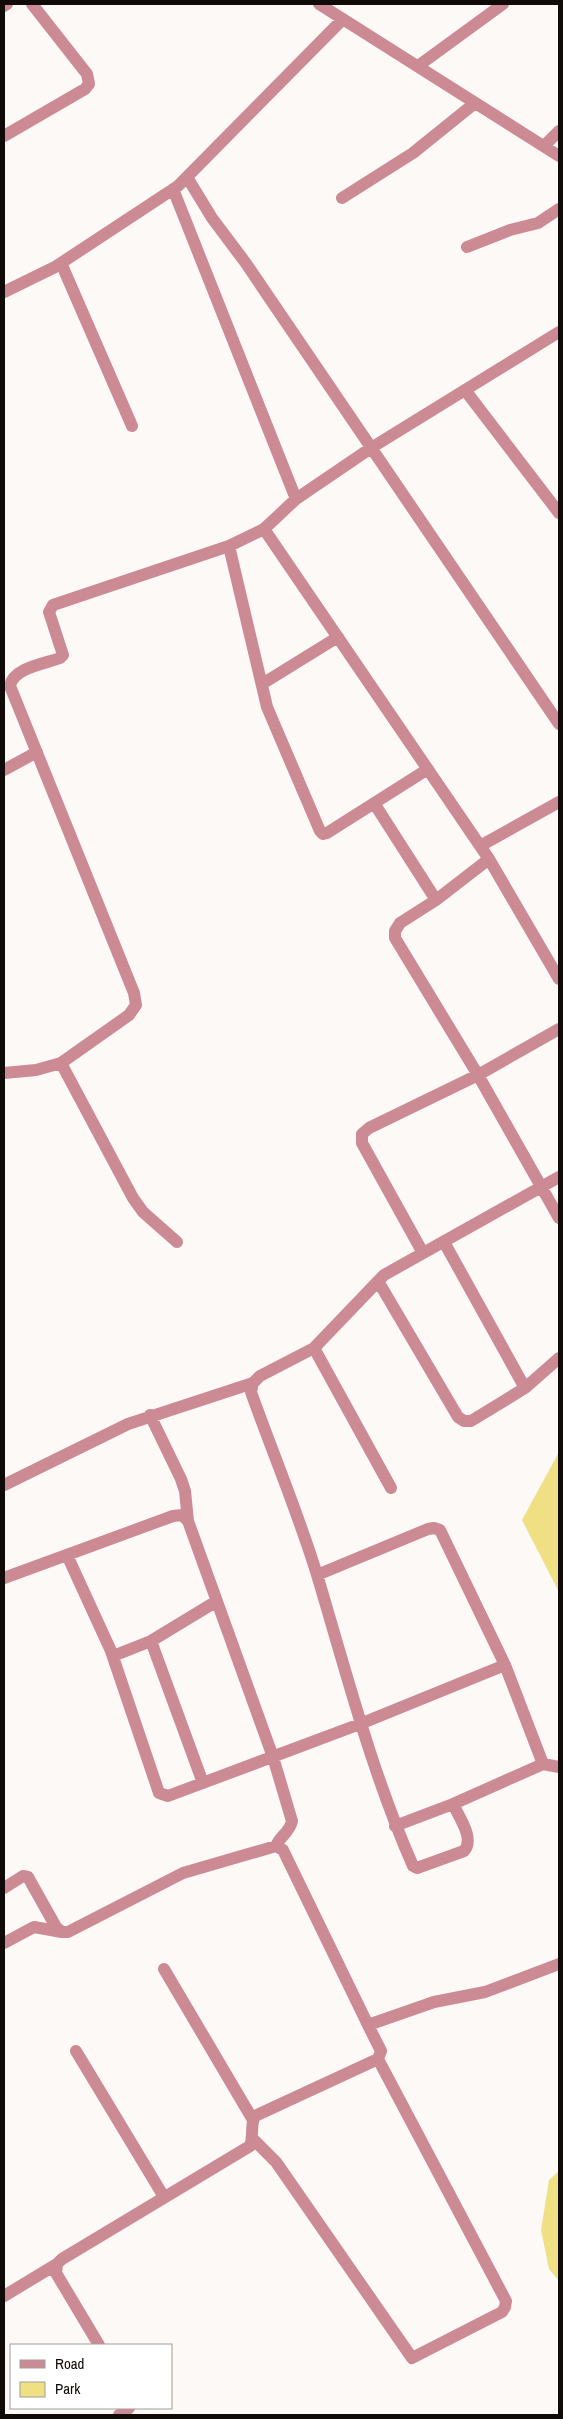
<svg xmlns="http://www.w3.org/2000/svg" width="563" height="2419" viewBox="0 0 563 2419" font-family="'Archivo Narrow',sans-serif">
<rect width="100%" height="100%" fill="#fdf9f7"/>
<path fill="#efe084" d="M559 1452V1592L522 1520Z
M559 2171V2281L549 2269 541 2230 549 2180Z"/>
<g fill="none" stroke-linecap="round" stroke-linejoin="round">
<path stroke="#cc8a95" stroke-width="12" d="M319 4 559 156
M4 6 7 4
M418 66 503 4
M4 136 85 89 89 84 87 74 32 4
M544 146 559 131
M187 177 212 218 245 262 559 724
M173 189 296 499 264 529 489 859 436 900 400 923 395 931V938L478 1075 559 1218
M342 198 413 153 475 103
M467 247 510 230 538 223 559 209
M61 263 132 426
M4 292 55 267 178 186 343 19
M465 390 559 513
M296 499 371 448 559 332
M229 546 267 707 320 831 323 834 327 833 428 769
M262 684 338 637
M4 770 37 752
M374 803 436 900
M480 846 559 802
M489 859 559 979
M61 1063 133 1198 143 1212 177 1242
M4 1073 36 1070 61 1063 129 1015 136 1005 134 993 10 686C13 668 44 664 60 658L63 655 49 612 53 605 229 546 264 529
M444 1242 525 1388
M423 1253 362 1143V1134L369 1128 478 1075 559 1029
M378 1281 458 1417 464 1421H471L525 1388 559 1358
M314 1348 391 1488
M150 1415 181 1479 185 1491 188 1521
M4 1485 128 1424 253 1383
M67 1555 111 1651 159 1793 168 1796 360 1724 505 1665
M317 1575 428 1529 434 1528 440 1530 505 1665 543 1764
M4 1578 173 1516 182 1515 188 1521 273 1757 292 1821C290 1832 280 1836 276 1846
M151 1641 203 1783
M113 1656 151 1641 217 1601
M453 1804C459 1817 475 1839 464 1851L417 1868 413 1866C372 1773 347 1675 318 1578 299 1515 273 1454 251 1392L253 1383 260 1376 314 1348 384 1275 559 1177
M395 1826 453 1804 543 1764 559 1767
M4 1888 23 1876 28 1877 56 1927 62 1932H68L183 1873 276 1846 283 1850 368 2025
M4 1943 34 1927 62 1932
M164 1969 253 2120
M76 2051 164 2197
M253 2139 276 2162 412 2358 502 2312 505 2307 506 2301 378 2059
M4 2296 57 2264
M99 2345 56 2273 57 2264 62 2259 250 2146C254 2136 250 2124 255 2116L378 2059 381 2051 368 2025 434 2002 485 1992 559 1964
M119 2415 129 2408"/>
</g>
<rect width="563" height="2419" fill="none" stroke="#100a08" stroke-width="10"/>
<rect x="10" y="2344" width="162" height="65" fill="#ffffff" stroke="#9f9d9c"/>
<rect x="20" y="2360" width="25" height="8" fill="#cc8a95" stroke="#9f9d9c"/>
<text x="55" y="2369" font-size="15" fill="#100a08">Road</text>
<rect x="20" y="2382" width="25" height="15" fill="#efe084" stroke="#9f9d9c"/>
<text x="55" y="2394" font-size="15" fill="#100a08">Park</text>
</svg>
